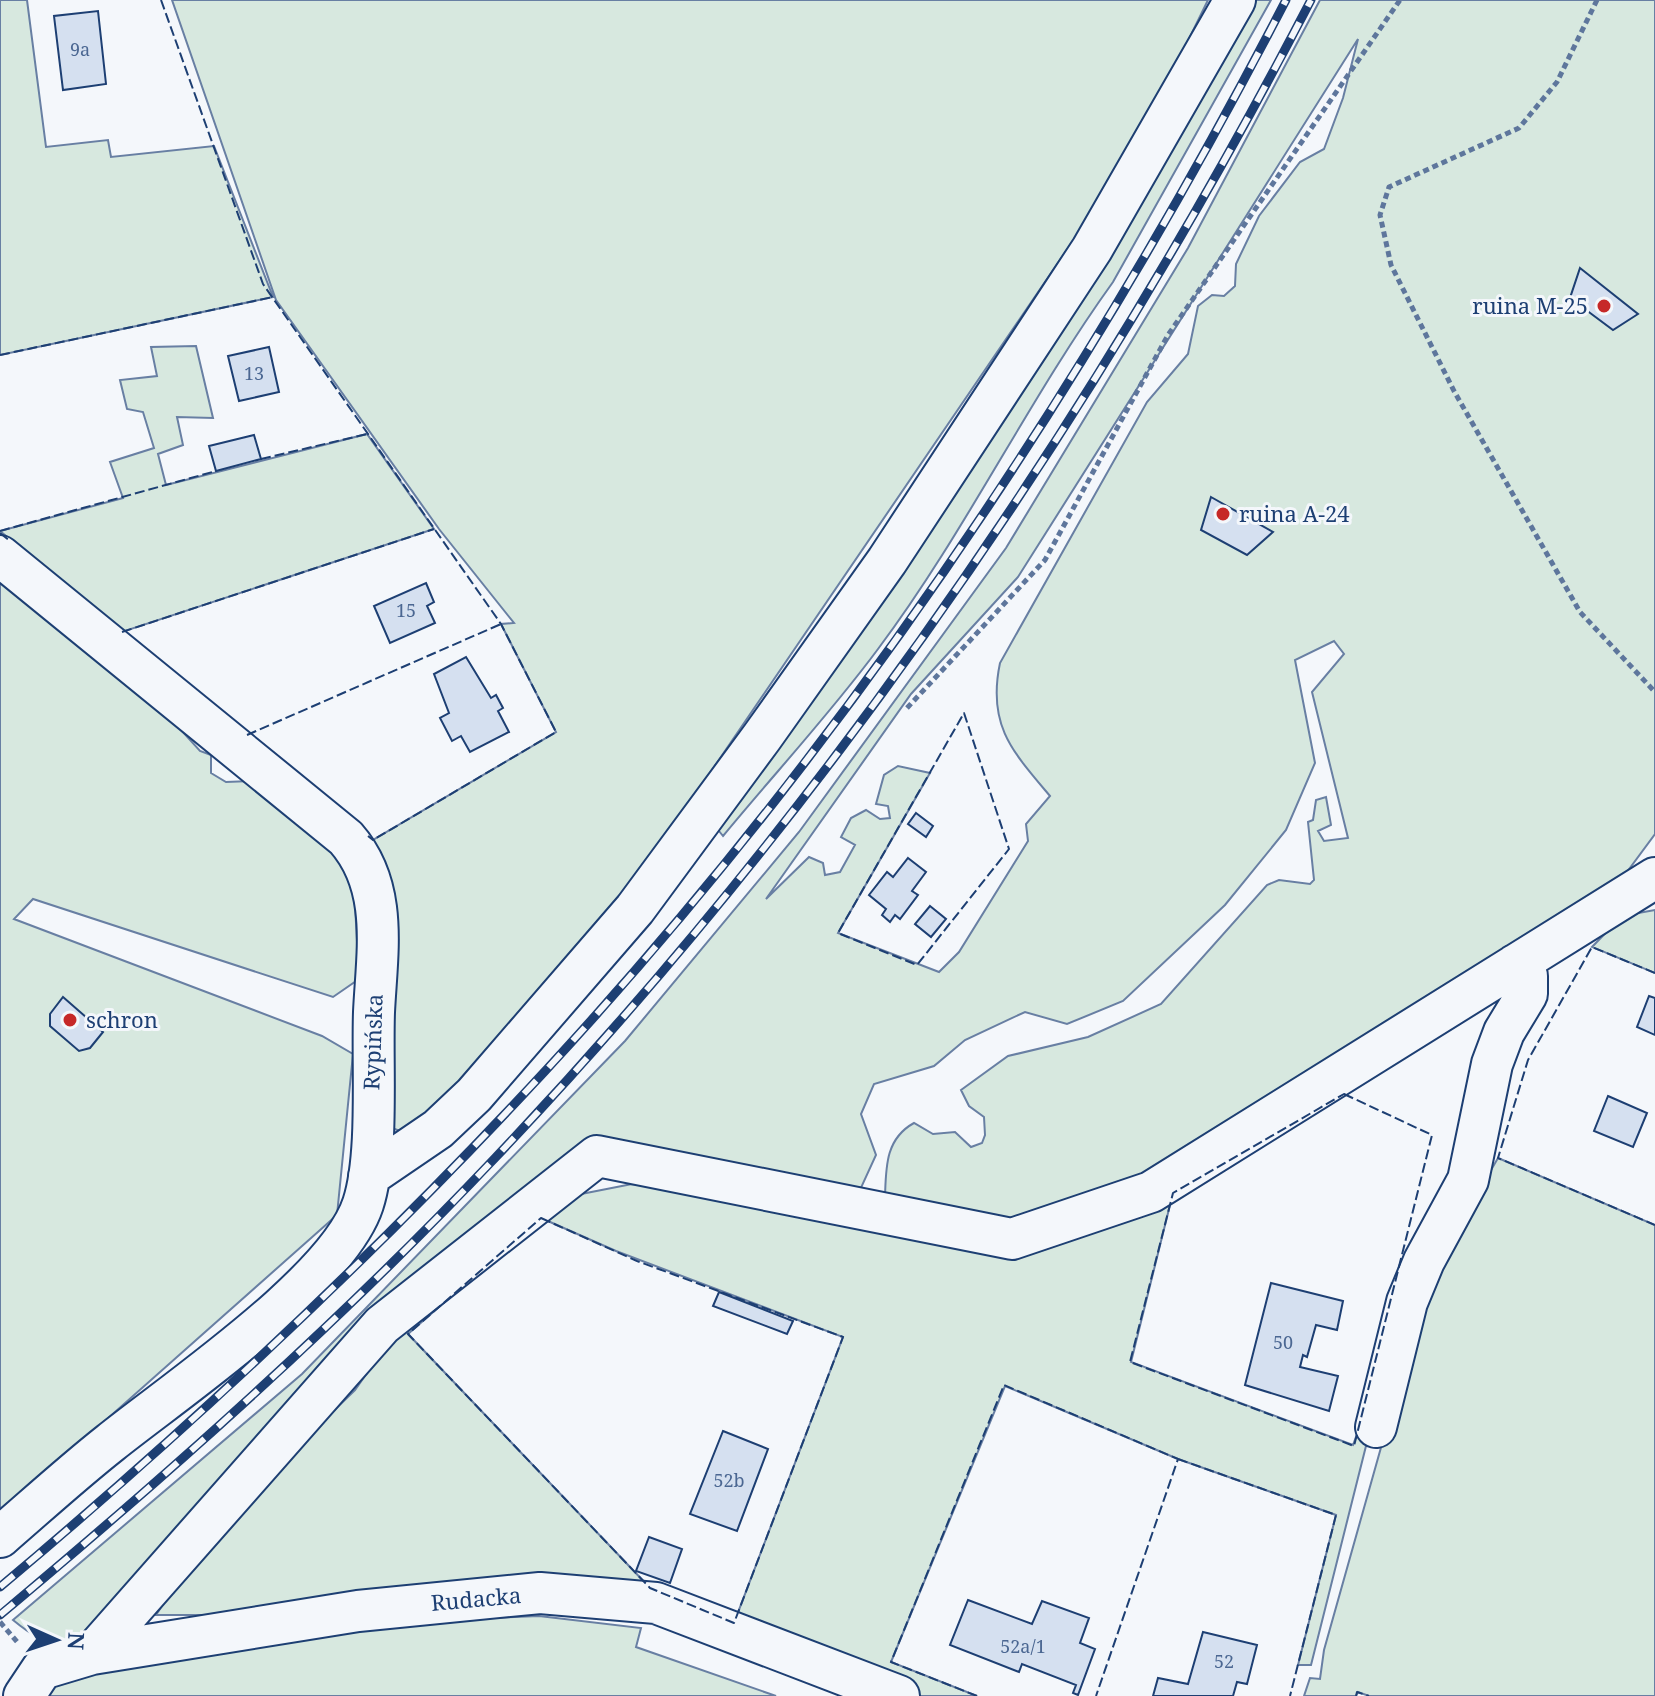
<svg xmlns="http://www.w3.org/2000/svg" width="1655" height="1696" viewBox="0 0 1655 1696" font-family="'Noto Serif',serif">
<rect width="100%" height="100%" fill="#f4f7fb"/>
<path fill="#d7e8df" stroke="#687fa3" stroke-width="2" fill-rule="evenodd" d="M0 0H27L46 147 108 140 111 157 214 146 273 297 0 355Z
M172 0H1208L1133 153 624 899 444 1117 400 1131 392 1128 393 901 373 840 556 732 501 624 514 623 439 529 276 300Z
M1239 0H1271L1113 282C1028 400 965 533 878 649 830 714 774 774 723 836L711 821Z
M1320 0H1655V834L1621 880 1101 1201 1012 1220 885 1197C886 1168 885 1139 914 1123L933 1134 955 1132 971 1147 982 1143 985 1135 984 1117 969 1106 961 1090 1008 1056 1088 1037 1161 1004 1267 885 1279 880 1310 884 1314 880 1308 822 1313 820 1316 800 1326 797 1331 825 1318 831 1324 841 1348 838 1312 692 1344 654 1334 641 1295 660 1315 763 1286 830 1225 905 1123 1001 1067 1024 1025 1012 965 1040 934 1066 874 1084 861 1114 876 1155 860 1190 638 1154 511 1206 105 1627C62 1646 52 1652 13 1620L302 1374 625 1041 799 832 1006 548 1188 248ZM1358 39 1343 98 1324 149 1300 162 1259 216 1236 264 1235 286 1224 296 1212 295 1198 306 1188 354 1147 402 1000 663C987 725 1012 751 1050 796L1026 824 1028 841 959 952 939 972 838 933 930 773 898 766 884 775 876 804 888 806 890 818 880 819 866 810 851 818 841 837 855 845 840 872 825 875 823 863 809 857 766 899 911 694 1018 577Z
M196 346 213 418 177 417 183 445 158 454 166 485 367 434 434 529 122 632 0 531 123 498 110 462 154 448 143 412 127 409 120 380 157 376 151 347Z
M0 577 152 698 200 751 211 755V773L226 782 251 781 256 791 353 867 359 979 333 997 33 899 14 919 322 1036 353 1054 337 1215 0 1514Z
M1655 910V973L1592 947 1622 916Z
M1498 1158 1655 1225V1696H1369L1358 1692 1356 1696H1304L1310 1678 1320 1679 1324 1650 1429 1277Z
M632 1184 689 1188 828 1223 999 1246 1173 1193 1131 1362 1353 1445 1360 1426 1369 1434 1311 1665H1298L1336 1515 1178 1459 1005 1386 891 1662 977 1696H920L734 1623 843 1337 616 1251 541 1218 408 1334 650 1588 242 1615H156L215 1526 355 1390 407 1316 561 1198Z
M539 1616 641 1628 636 1647 776 1696H43L49 1689 107 1661 418 1621Z"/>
<path fill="#d5e0f0" stroke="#1d3f73" stroke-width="2" d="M98 11 106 84 63 90 54 16Z
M1580 268 1638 314 1613 330 1570 298Z
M269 347 279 392 239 401 228 356Z
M254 435 261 459 216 471 209 446Z
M1211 497 1273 532 1247 555 1201 530Z
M426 583 434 602 427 606 435 623 390 643 374 606Z
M466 657 491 698 496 695 503 708 498 711 509 732 470 752 461 736 452 741 440 718 449 713 434 674Z
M916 813 933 826 926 837 908 824Z
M908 858 926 872 912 891 918 895 900 919 895 915 890 922 882 915 886 909 869 895 887 872 893 877Z
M930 906 946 919 931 937 915 924Z
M1649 996 1655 998V1035L1637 1027Z
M63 997 103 1032 90 1048 79 1051 50 1026V1014Z
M1608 1096 1647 1113 1633 1147 1594 1131Z
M1271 1283 1343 1301 1337 1330 1316 1325 1307 1357 1303 1355 1300 1367 1338 1376 1329 1411 1245 1385Z
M719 1292 793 1321 787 1334 713 1306Z
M723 1431 768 1449 737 1531 690 1514Z
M649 1537 682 1549 670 1583 636 1571Z
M968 1600 1032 1624 1042 1601 1089 1618 1080 1643 1095 1649 1078 1695 1073 1693 1076 1685 1022 1664 1019 1672 950 1645Z
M1203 1632 1257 1645 1247 1684 1237 1682 1233 1696H1153L1158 1678 1188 1684Z"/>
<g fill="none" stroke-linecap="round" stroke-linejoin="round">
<g stroke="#1d3f73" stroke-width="44">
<path id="minor" d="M0 556 346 838C389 887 377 951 374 1012 372 1066 379 1155 363 1204 338 1281 176 1390 110 1443 72 1473 36 1506 0 1537
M369 1176 438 1129 474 1095 635 909 762 737 887 561 1092 249 1235 0
M1376 1427 1407 1302 1424 1261 1468 1180 1492 1064 1504 1032 1527 994V976L1515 965
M92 1654 382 1325 597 1156 1012 1239 1151 1192 1655 878
M24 1696 42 1669 92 1654 358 1611 540 1593 656 1603 899 1696"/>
</g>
<path stroke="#5e769c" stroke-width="5" stroke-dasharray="6 4" stroke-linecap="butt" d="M1597 0 1557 82 1519 128 1389 187 1380 215 1391 265 1454 391 1580 612 1655 692
M907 708 1045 560 1168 335 1400 0
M0 1622 18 1643"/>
<use href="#minor" stroke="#f4f7fb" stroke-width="40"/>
<g stroke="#1d3f73" stroke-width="9">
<path id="rail" d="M0 1587C193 1425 376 1254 547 1069 842 749 1087 385 1286 0
M0 1615C172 1471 340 1322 495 1158 822 813 1092 421 1311 0"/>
</g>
<use href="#rail" stroke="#f4f7fb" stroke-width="6" stroke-dasharray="18" stroke-linecap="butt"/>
<path stroke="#1d3f73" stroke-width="2" stroke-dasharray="10 4" stroke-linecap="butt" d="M161 0 263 284 501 624 556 732 373 840 368 836
M0 355 273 297
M261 459 367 434
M0 531 216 471
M0 533 10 541
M122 632 434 529
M964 713 1009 849 917 965 838 933Z
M247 735 501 624
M1655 973 1592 947 1528 1060 1498 1158 1655 1225
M1344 1094 1432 1135 1354 1446 1130 1362 1173 1193Z
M541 1218 637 1261 843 1337 734 1623 650 1588 408 1334Z
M1178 1459 1336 1515 1290 1696
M977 1696 891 1662 1004 1385 1178 1459 1096 1696
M1356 1696 1357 1692 1369 1696"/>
</g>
<g fill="#c62828" stroke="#f4f7fb" stroke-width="3">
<circle cx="1604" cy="306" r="8"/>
<circle cx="1223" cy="514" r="8"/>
<circle cx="70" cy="1020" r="8"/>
</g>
<g text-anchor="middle" stroke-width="6" stroke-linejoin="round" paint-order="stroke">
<g font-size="18" fill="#4b6792">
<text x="80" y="56">9a</text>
<text x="254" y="380">13</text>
<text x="406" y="617">15</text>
<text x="1283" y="1349">50</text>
<text x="729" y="1487">52b</text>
<text x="1023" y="1653">52a/1</text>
<text x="1224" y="1668">52</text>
</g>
<g font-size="22" fill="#1d3f73" stroke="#f4f7fb" text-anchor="start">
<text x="1588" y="314" text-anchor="end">ruina M-25</text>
<text x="1239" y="522">ruina A-24</text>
<text x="86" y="1028">schron</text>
</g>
<g font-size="22" fill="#1d3f73" stroke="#f4f7fb">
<text transform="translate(373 1042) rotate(-88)" y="8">Rypińska</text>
<text transform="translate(476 1599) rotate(-5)" y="8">Rudacka</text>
</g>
</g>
<g transform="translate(56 1640) rotate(93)" stroke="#f4f7fb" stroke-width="6" paint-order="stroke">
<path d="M0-6L14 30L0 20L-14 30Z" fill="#1d3f73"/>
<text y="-12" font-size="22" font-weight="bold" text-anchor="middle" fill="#1d3f73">N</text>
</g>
</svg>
